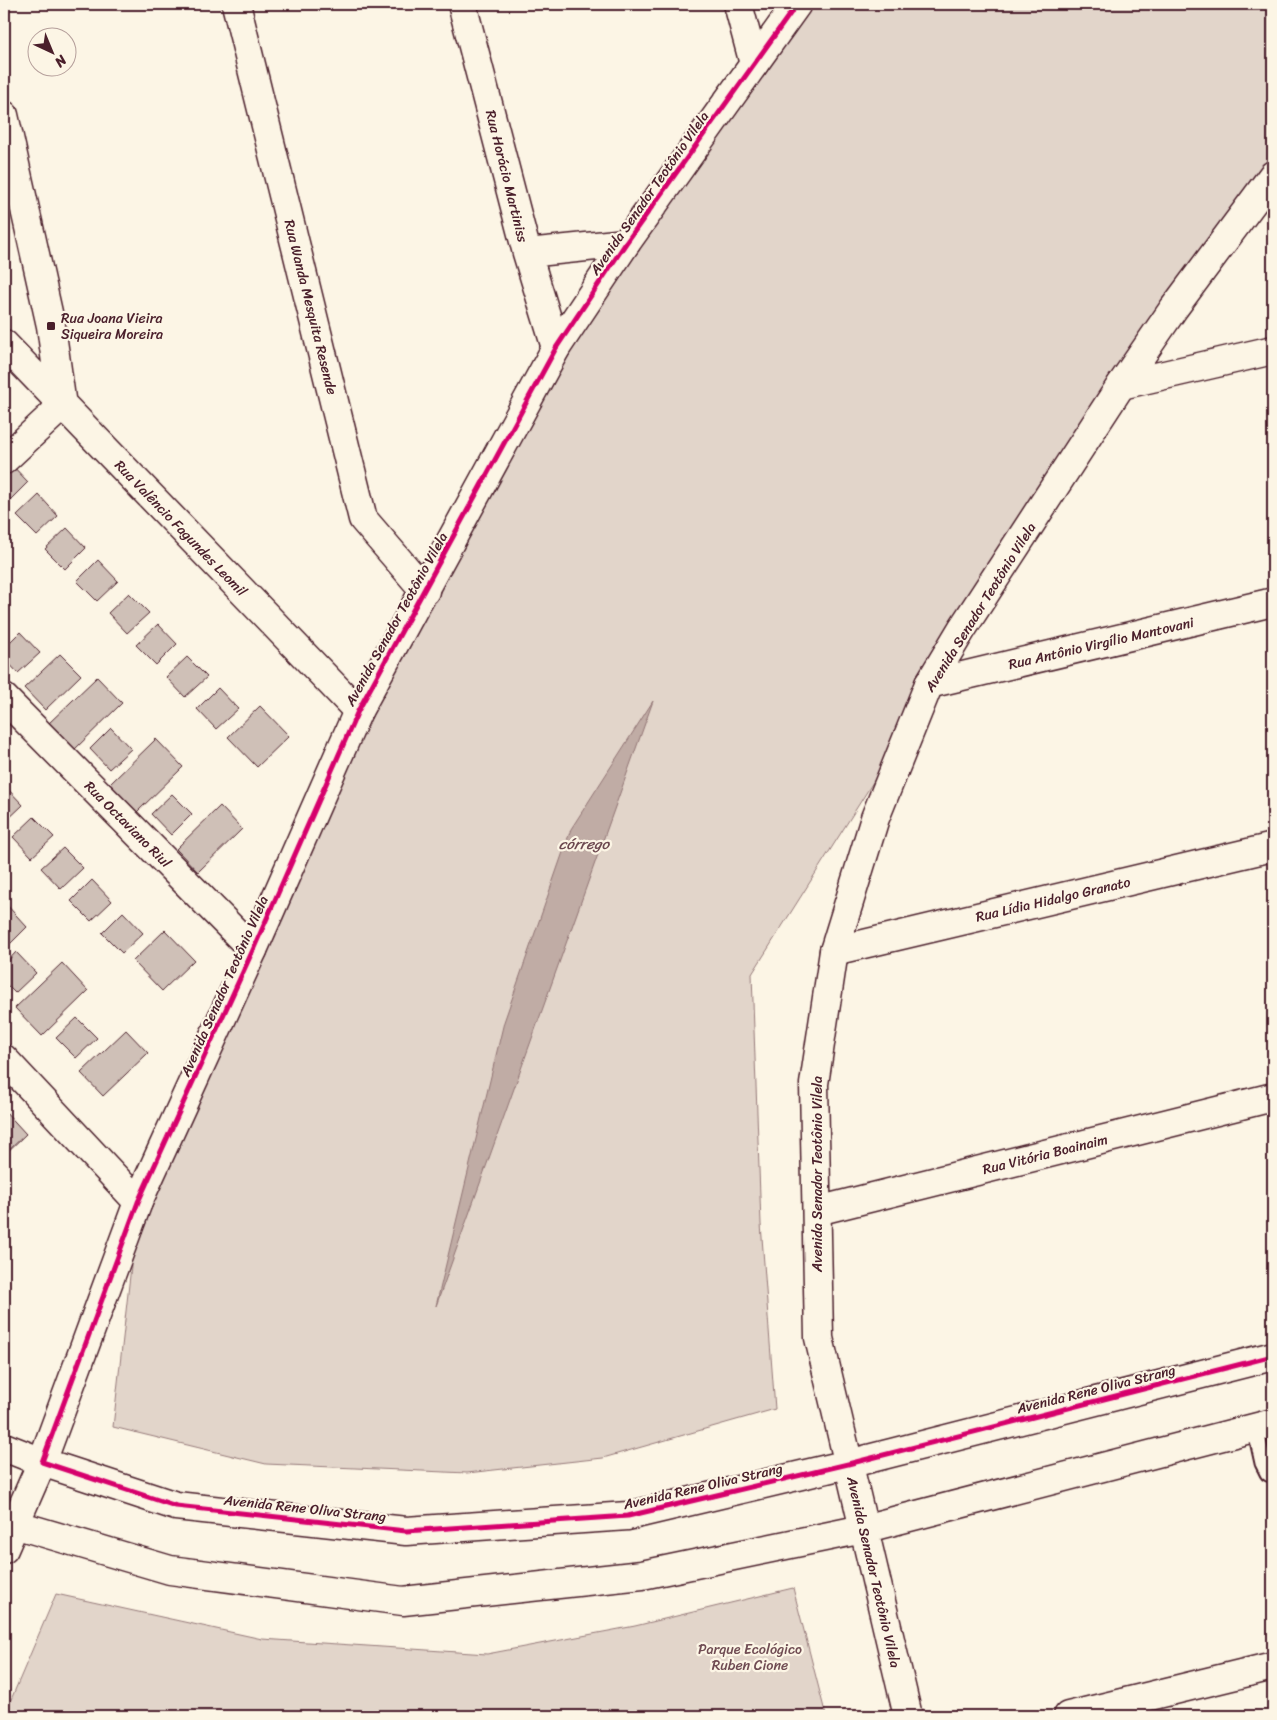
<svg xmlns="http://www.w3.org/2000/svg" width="1277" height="1720" viewBox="0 0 1277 1720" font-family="Sriracha,sans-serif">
<rect width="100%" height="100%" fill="#fcf5e5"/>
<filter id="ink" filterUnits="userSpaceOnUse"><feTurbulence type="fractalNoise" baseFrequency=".02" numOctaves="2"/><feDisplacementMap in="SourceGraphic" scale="10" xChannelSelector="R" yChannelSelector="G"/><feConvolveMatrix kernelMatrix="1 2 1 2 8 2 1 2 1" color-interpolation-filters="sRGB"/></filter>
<g filter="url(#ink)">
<path fill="#e2d5ca" stroke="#967a7a" d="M809 4H1273V171L1124 384 752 974 761 1224 775 1409 603 1458 467 1473 266 1464 113 1427 137 1213 360 713 558 360Z
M793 1588 826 1716H4L56 1594 262 1639 487 1654 635 1626Z"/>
<path fill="#c0aca5" stroke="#917474" d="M653 701 436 1306 504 1022 571 829Z"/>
<path fill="#cfc0b7" stroke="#4a1f2b" d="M9 462 28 482 7 503 4 499V467Z
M39 495 58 516 37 536 17 516Z
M67 528 86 548 65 569 45 549Z
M98 560 118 581 97 601 77 581Z
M129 593 149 613 127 633 108 613Z
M158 624 177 644 156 665 136 645Z
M20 632 40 653 18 673 4 658V648Z
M60 654 81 675 45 710 24 688Z
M187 657 207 677 185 697 166 677Z
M97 677 122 703 73 751 48 724Z
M218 688 238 709 216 729 197 709Z
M260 706 289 736 257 767 228 737Z
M111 728 131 749 109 769 90 749Z
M156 739 183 767 137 812 110 784Z
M4 785 23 805 4 823Z
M172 794 192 814 171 835 151 814Z
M220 806 242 829 198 872 176 849Z
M34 817 54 837 32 857 13 837Z
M63 848 83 868 61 889 41 868Z
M92 880 112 901 91 921 71 901Z
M4 902 27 927 4 950Z
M123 912 143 933 122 953 102 933Z
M165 930 194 960 162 991 133 961Z
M16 952 36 973 15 993 4 982V965Z
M62 963 88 991 42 1036 15 1008Z
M77 1018 97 1038 76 1058 56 1038Z
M126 1030 148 1053 103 1096 81 1073Z
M4 1110 26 1134 4 1155Z"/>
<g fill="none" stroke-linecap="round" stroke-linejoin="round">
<g stroke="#4a1f2b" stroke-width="19">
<path id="lane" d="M1255 1427 1263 1463 1268 1473 1273 1475"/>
</g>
<g stroke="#4a1f2b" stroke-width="31">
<path id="street" d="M236 4 363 519 425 591
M462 4 527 253 556 348
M738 4 754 64
M4 115 51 326 62 406 4 460
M527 253 626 243
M4 344 358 711
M1121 385 1273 350
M929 684 1273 602
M4 698 253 950
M834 951 1273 847
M4 1059 138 1202
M817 1211 1273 1097
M1068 1716 1273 1666"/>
</g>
<g stroke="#4a1f2b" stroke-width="31">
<path id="secondary" d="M4 1447 42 1462 176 1506 406 1531 628 1516 848 1464 1273 1356
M4 1521 170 1570 403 1601 642 1575 863 1529 1273 1423
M4 1549 42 1462 138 1202 253 950 358 711 556 348 626 243 797 4
M908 1716 819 1338 814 1084 834 951 875 818 929 684 962 629 1121 385 1174 308 1273 175"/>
</g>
<use href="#lane" stroke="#fcf5e5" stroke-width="15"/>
<use href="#street" stroke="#fcf5e5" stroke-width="28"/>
<use href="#secondary" stroke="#fcf5e5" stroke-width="28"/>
<g stroke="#fcf5e5" stroke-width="8">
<path id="cycleway" d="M797 4 626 243 556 348 358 711 253 950 138 1202 42 1462 176 1506 406 1531 628 1516 848 1464 1273 1356"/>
</g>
<use href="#cycleway" stroke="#d6006c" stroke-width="5"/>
</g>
</g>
<rect fill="#4a1f2b" stroke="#fcf5e5" stroke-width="2" x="46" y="321" width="10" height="10" rx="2.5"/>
<g text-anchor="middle" stroke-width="4.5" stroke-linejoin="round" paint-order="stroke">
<g font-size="14" fill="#4a1f2b" stroke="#fcf5e5">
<text transform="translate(507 176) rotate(76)" y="5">Rua Horácio Martiniss</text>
<text transform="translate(649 193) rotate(-55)" y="5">Avenida Senador Teotônio Vilela</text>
<text transform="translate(311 307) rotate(76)" y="5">Rua Wanda Mesquita Resende</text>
<text transform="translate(181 528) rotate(46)" y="5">Rua Valêncio Fagundes Leomil</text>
<text transform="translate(980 607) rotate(-58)" y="5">Avenida Senador Teotônio Vilela</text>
<text transform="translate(396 619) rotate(-61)" y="5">Avenida Senador Teotônio Vilela</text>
<text transform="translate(1101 643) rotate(-13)" y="5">Rua Antônio Virgílio Mantovani</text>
<text transform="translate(128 824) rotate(45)" y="5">Rua Octaviano Riul</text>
<text transform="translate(1053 899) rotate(-13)" y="5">Rua Lídia Hidalgo Granato</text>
<text transform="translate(224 986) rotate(-66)" y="5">Avenida Senador Teotônio Vilela</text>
<text transform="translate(1045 1154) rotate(-14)" y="5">Rua Vitória Boainaim</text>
<text transform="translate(817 1174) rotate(-90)" y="5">Avenida Senador Teotônio Vilela</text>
<text transform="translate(1096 1389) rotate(-14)" y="5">Avenida Rene Oliva Strang</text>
<text transform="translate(703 1486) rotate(-13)" y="5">Avenida Rene Oliva Strang</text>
<text transform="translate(305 1508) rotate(6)" y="5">Avenida Rene Oliva Strang</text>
<text transform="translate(874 1572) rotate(77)" y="5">Avenida Senador Teotônio Vilela</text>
</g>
<g font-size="14" fill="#4a1f2b" stroke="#fcf5e5" text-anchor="start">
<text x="61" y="323">Rua Joana Vieira<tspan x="61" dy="16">Siqueira Moreira</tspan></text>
</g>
<g font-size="14" fill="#704c53" stroke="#fcf5e5">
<text x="750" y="1654">Parque Ecológico<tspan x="750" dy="16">Ruben Cione</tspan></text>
</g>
<g font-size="15" font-style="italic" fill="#6d4950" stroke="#fcf5e5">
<text x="584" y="849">córrego</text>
</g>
</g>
<rect width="1277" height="1720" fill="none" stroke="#fcf5e5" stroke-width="20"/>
<rect x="10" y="10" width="1257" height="1700" fill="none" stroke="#4a1f2b" stroke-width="2" filter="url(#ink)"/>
<g transform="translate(52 52) rotate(136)"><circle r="24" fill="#fcf5e5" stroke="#b59f9b"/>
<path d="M0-4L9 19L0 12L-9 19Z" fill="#4a1f2b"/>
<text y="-8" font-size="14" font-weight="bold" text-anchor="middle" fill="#4a1f2b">N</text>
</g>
</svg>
